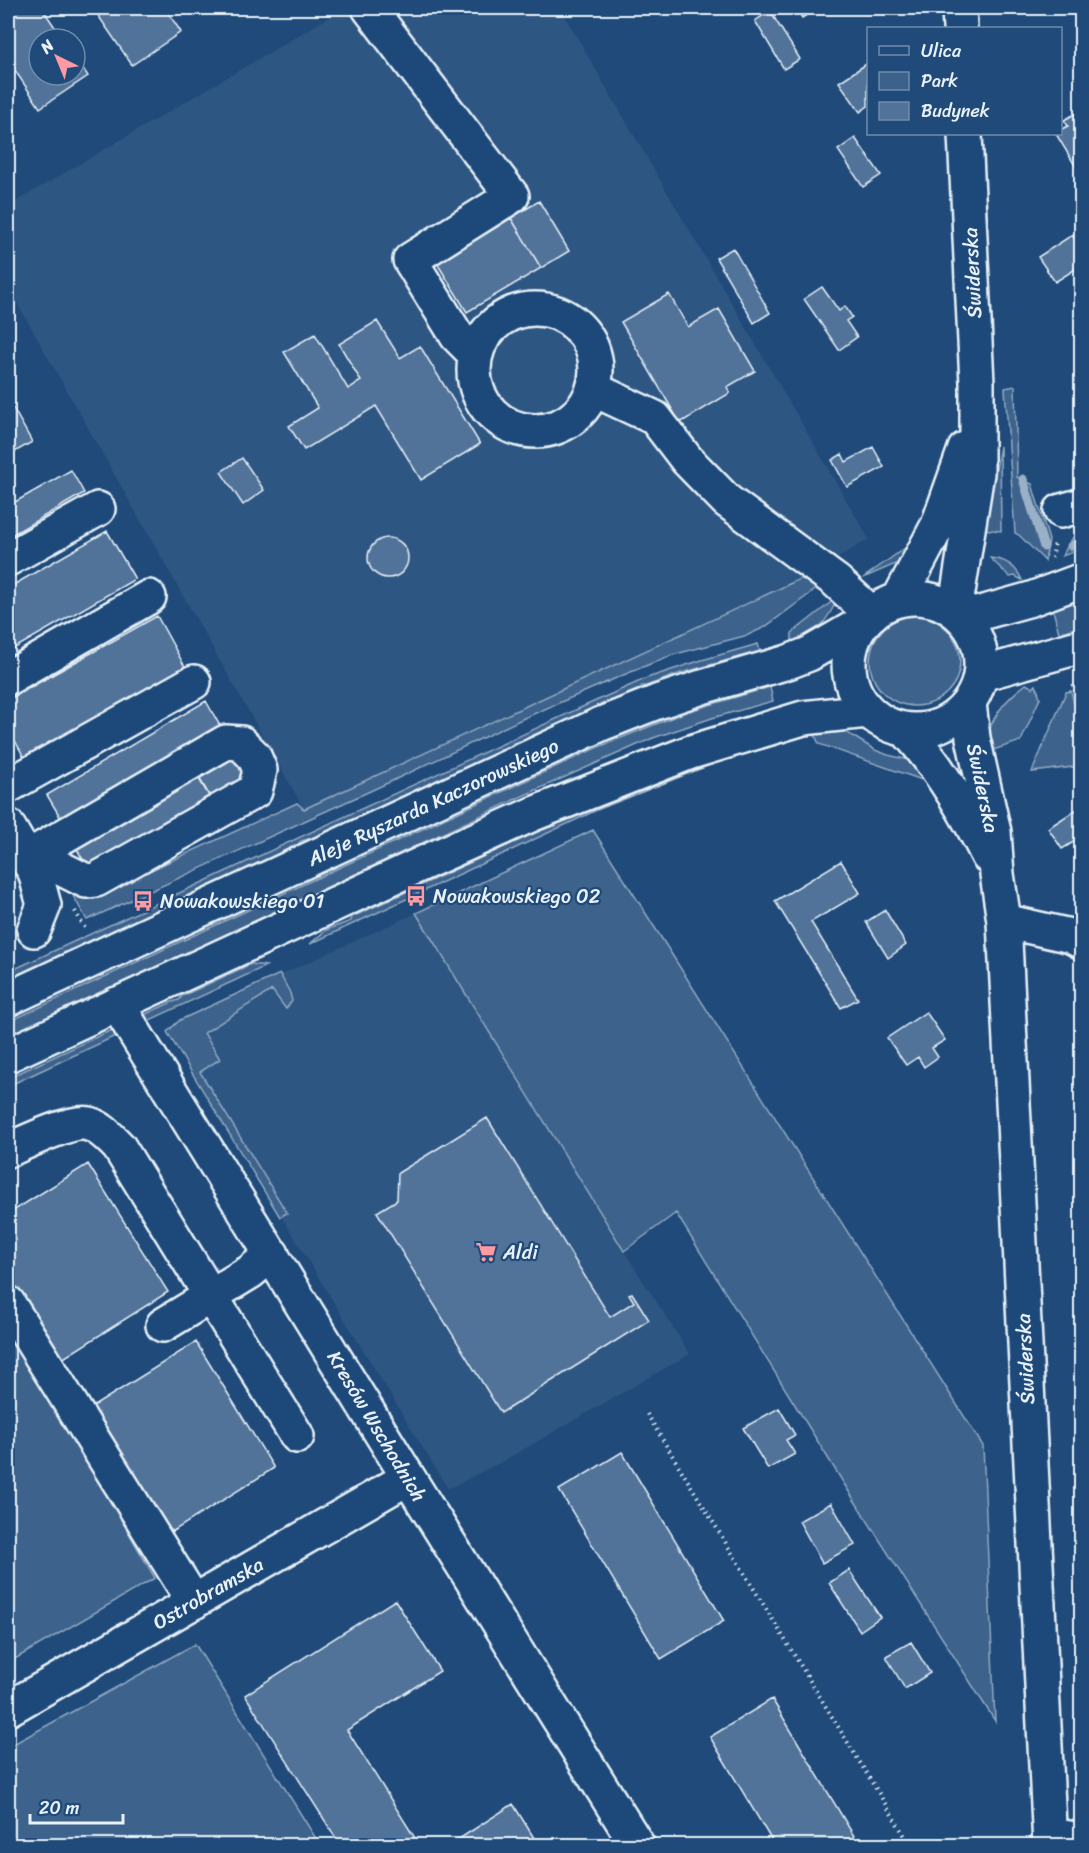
<svg xmlns="http://www.w3.org/2000/svg" width="1089" height="1853" viewBox="0 0 1089 1853" font-family="Sriracha,sans-serif">
<rect width="100%" height="100%" fill="#1f4a7a"/>
<filter id="ink" filterUnits="userSpaceOnUse"><feTurbulence type="fractalNoise" baseFrequency=".0167" numOctaves="2"/><feDisplacementMap in="SourceGraphic" scale="12" xChannelSelector="R" yChannelSelector="G"/><feConvolveMatrix kernelMatrix="1 2 1 2 8 2 1 2 1" color-interpolation-filters="sRGB"/></filter>
<g filter="url(#ink)">
<path fill="#2e5683" d="M345 8H560L869 539 813 573 304 809 8 287V206Z
M416 913 624 1251 690 1354 505 1460 448 1489 171 1036 186 1018Z"/>
<path fill="#3c628c" stroke="#92aac2" stroke-width="1.5" d="M1015 386 1017 477 1032 484 1049 540 1045 561 1019 535 1015 533 1005 388Z
M1000 446 1001 531 983 529 991 498Z
M1081 529V549L1062 556 1076 532Z
M912 543 907 559 863 578Z
M990 558C1004 559 1016 566 1022 580L1015 576 1010 577Z
M813 573 823 584 765 627 748 635 672 655 621 676 524 718 392 781 87 920 63 878 101 893 297 803 304 809Z
M834 600 835 604C829 616 821 628 810 636L806 635 792 643V633Z
M1081 600V626L1059 633 1053 610Z
M870 661a45 45 0 1 1 90 0a45 45 0 1 1-90 0Z
M758 644 760 651 681 673 646 686H642L638 690 520 741 513 743 511 746 312 838 301 841 297 845 8 979V972L580 708 647 678 702 660Z
M1026 684 1033 688 1036 685 1040 698 1021 741 990 751C989 745 988 737 989 731 995 712 1010 696 1026 684Z
M770 687 773 701 712 718 653 738 518 798 8 1036V1022L596 748 686 712Z
M1071 691 1081 734V766L1032 772 1066 692Z
M841 729 875 750 888 755 913 761 926 777 925 781 819 744 813 731Z
M782 740 780 744 715 763 597 810 310 944 326 930 351 921 352 917 548 827 556 826 559 822 662 777Z
M593 830 983 1446 995 1721 851 1495 676 1213 624 1251 416 913Z
M251 964 266 966 8 1086V1078L172 1002 179 1000 182 996Z
M280 974 290 993 292 1001 286 1009 272 990 204 1033 220 1059 200 1072 287 1213 280 1217 167 1032 180 1020Z
M8 1325 155 1578 8 1663Z
M195 1644 320 1845H8V1747Z"/>
<g fill="none" stroke-linecap="round" stroke-linejoin="round">
<path stroke="#9ab0c7" stroke-width="9" d="M1023 479 1044 547
M1071 546 1082 542"/>
</g>
<path fill="#517399" stroke="#e8f1f8" stroke-width="1.5" d="M8 8H42L63 39H39V75H75V57L88 76 40 108 8 60Z
M93 8H165L181 32 132 65Z
M796 8H818L802 18Z
M770 11 800 59 784 69 755 21Z
M868 63V106L860 112 839 82Z
M1082 110V170L1079 172 1056 134H1060V130L1068 126 1064 120Z
M855 138 881 175 863 187 838 150Z
M539 201 569 251 541 268 511 218Z
M511 218 541 268 467 312 437 263Z
M1082 230V249L1072 235Z
M1072 235 1082 249V265L1055 282 1038 257Z
M733 248 770 313 754 323 716 258Z
M822 287 839 311 845 306 852 317 846 321 857 337 839 350 804 299Z
M669 294 688 327 719 309 755 371 727 387 730 393 680 423 621 322Z
M377 321 400 358 420 346 480 444 421 480 376 406 304 450 289 426 318 408 284 352 315 334 348 389 361 381 339 344Z
M8 399 32 442 8 456Z
M873 447 884 467 847 487 832 460 842 454 846 462Z
M242 458 264 490 243 505 221 472Z
M71 470 84 493 8 537V506Z
M107 531 135 579 8 652V588Z
M368 558a20 20 0 1 1 40 0a20 20 0 1 1-40 0Z
M157 616 185 667 24 757 8 728V700Z
M206 701 220 726 62 820 47 795Z
M231 750 248 779 212 800 195 771Z
M195 772 209 796 87 867 73 842Z
M1082 806V837L1062 849 1048 828Z
M841 861 860 893 811 922 858 999 841 1008 775 901Z
M885 910 906 945 888 958 866 922Z
M926 1012 945 1040 932 1048 938 1057 924 1067 918 1057 906 1065 887 1038Z
M487 1118 610 1317 634 1302 629 1294 632 1293 649 1320 501 1413 377 1212 397 1200 398 1173Z
M88 1164 168 1292 59 1361 8 1279V1214Z
M196 1342 274 1468 167 1535 89 1409Z
M779 1408 795 1435 786 1440 795 1454 768 1469 743 1428Z
M622 1452 724 1621 661 1659 559 1490Z
M831 1503 855 1545 822 1563 799 1521Z
M849 1570 880 1617 860 1631 829 1583Z
M395 1600 440 1671 347 1730 420 1846H341L245 1695Z
M911 1642 930 1673 905 1689 886 1656Z
M772 1699 860 1846H775L710 1737Z
M513 1804 539 1846H448Z"/>
<g fill="none" stroke-linecap="round" stroke-linejoin="round">
<g stroke="#e8f1f8" stroke-width="38">
<path id="minor" d="M369 8 512 196 410 260 457 336 475 354
M474 370a61 61 0 1 1 122 0a61 61 0 1 1-122 0Z
M593 389 655 418 687 460 727 501 836 581 872 614
M1061 511 1082 505
M8 559 98 509
M8 678 149 597
M8 786 194 682
M8 826 35 872 44 905 34 930
M26 858 226 742 241 743 254 756 260 770 255 791 96 880 86 881 44 860 29 863
M1004 921 1071 936 1082 942
M117 1004 416 1490 638 1846
M8 1150C24 1143 73 1119 89 1124 102 1128 110 1138 119 1147L297 1436
M8 1303 194 1602
M163 1325 250 1272 272 1254
M8 1709 408 1478
M1050 1835 1082 1840"/>
</g>
<g stroke="#e8f1f8" stroke-width="38">
<path id="major" d="M959 8 960 28
M849 664a66 66 0 1 1 132 0a66 66 0 1 1-132 0Z
M899 599 938 525 965 449
M955 611 977 473V383L965 134
M963 618 1031 599 1082 580
M981 674 1082 646
M969 703 973 738 994 832 997 874 1004 921 1050 1846
M906 730C939 767 966 811 988 856
M8 999 601 724 657 702 702 687 788 662 809 654 864 622
M8 1055 430 860 533 814 691 752 803 718 867 711"/>
</g>
<path stroke="#e8f1f8" stroke-width="4" stroke-dasharray="1.5 4.5" stroke-linecap="butt" d="M1052 558 1055 542
M1073 685 1082 718
M75 911 85 928
M647 1414 911 1846"/>
<use href="#minor" stroke="#1f4a7a" stroke-width="33"/>
<use href="#major" stroke="#1f4a7a" stroke-width="33"/>
</g>
</g>
<defs>
<g id="bus-bare" transform="scale(1.62)"><path d="M-5-6H5V4H4V6H2V4H-2V6H-4V4H-5ZM-3.5-4V0h7V-4ZM-3.5 1.2v1.5H-2V1.2ZM2 1.2v1.5H3.5V1.2Z" fill="#ff9aa2" stroke="#1f4a7a" stroke-width="2.5" paint-order="stroke"/></g>
<g id="supermarket-bare" transform="scale(1.62)"><path d="M-6-5.5h2.5l.6 2H6L4.5 2H-2.5L-4.4-4H-6ZM-1.5 3.2a1.3 1.3 0 1 0 .1 0ZM3 3.2a1.3 1.3 0 1 0 .1 0Z" fill="#ff9aa2" stroke="#1f4a7a" stroke-width="2.5" paint-order="stroke"/></g>
</defs>
<g fill-rule="evenodd">
<use href="#bus-bare" x="416" y="896"/>
<use href="#bus-bare" x="143" y="901"/>
<use href="#supermarket-bare" x="486" y="1252"/>
</g>
<g text-anchor="middle" stroke-width="4.5" stroke-linejoin="round" paint-order="stroke">
<g font-size="20" fill="#e8f1f8" stroke="#1f4a7a">
<text transform="translate(972 273) rotate(-93)" y="7">Świderska</text>
<text transform="translate(983 788) rotate(78)" y="7">Świderska</text>
<text transform="translate(433 802) rotate(-25)" y="7">Aleje Ryszarda Kaczorowskiego</text>
<text transform="translate(1025 1359) rotate(-93)" y="7">Świderska</text>
<text transform="translate(377 1426) rotate(59)" y="7">Kresów Wschodnich</text>
<text transform="translate(208 1593) rotate(-30)" y="7">Ostrobramska</text>
</g>
<g font-size="20" fill="#e8f1f8" stroke="#1f4a7a" text-anchor="start">
<text x="433" y="903">Nowakowskiego 02</text>
<text x="160" y="908">Nowakowskiego 01</text>
<text x="503" y="1259">Aldi</text>
</g>
</g>
<rect width="1089" height="1853" fill="none" stroke="#1f4a7a" stroke-width="30"/>
<rect x="15" y="15" width="1059" height="1823" fill="none" stroke="#e8f1f8" stroke-width="2" filter="url(#ink)"/>
<rect x="867" y="27" width="195" height="108" fill="#1f4a7a" stroke="#6f8dac" stroke-width="1.5"/>
<rect x="879" y="46" width="30" height="9" fill="#1f4a7a" stroke="#6f8dac" stroke-width="1.5"/>
<text x="921" y="57" font-size="18" fill="#e8f1f8">Ulica</text>
<rect x="879" y="72" width="30" height="18" fill="#3c628c" stroke="#6f8dac" stroke-width="1.5"/>
<text x="921" y="87" font-size="18" fill="#e8f1f8">Park</text>
<rect x="879" y="102" width="30" height="18" fill="#517399" stroke="#6f8dac" stroke-width="1.5"/>
<text x="921" y="117" font-size="18" fill="#e8f1f8">Budynek</text>
<g transform="translate(57 57) rotate(317)"><circle r="28" fill="#1f4a7a" stroke="#6f8dac" stroke-width="1.5"/>
<path d="M0-4.5L10 22L0 15L-10 22Z" fill="#ff9aa2"/>
<text y="-9" font-size="16" font-weight="bold" text-anchor="middle" fill="#e8f1f8">N</text>
</g>
<path d="M30 1814v9h93v-9" fill="none" stroke="#e8f1f8" stroke-width="3"/>
<text x="39" y="1814" font-size="18" fill="#e8f1f8" stroke="#1f4a7a" stroke-width="4.5" paint-order="stroke">20 m</text>
</svg>
